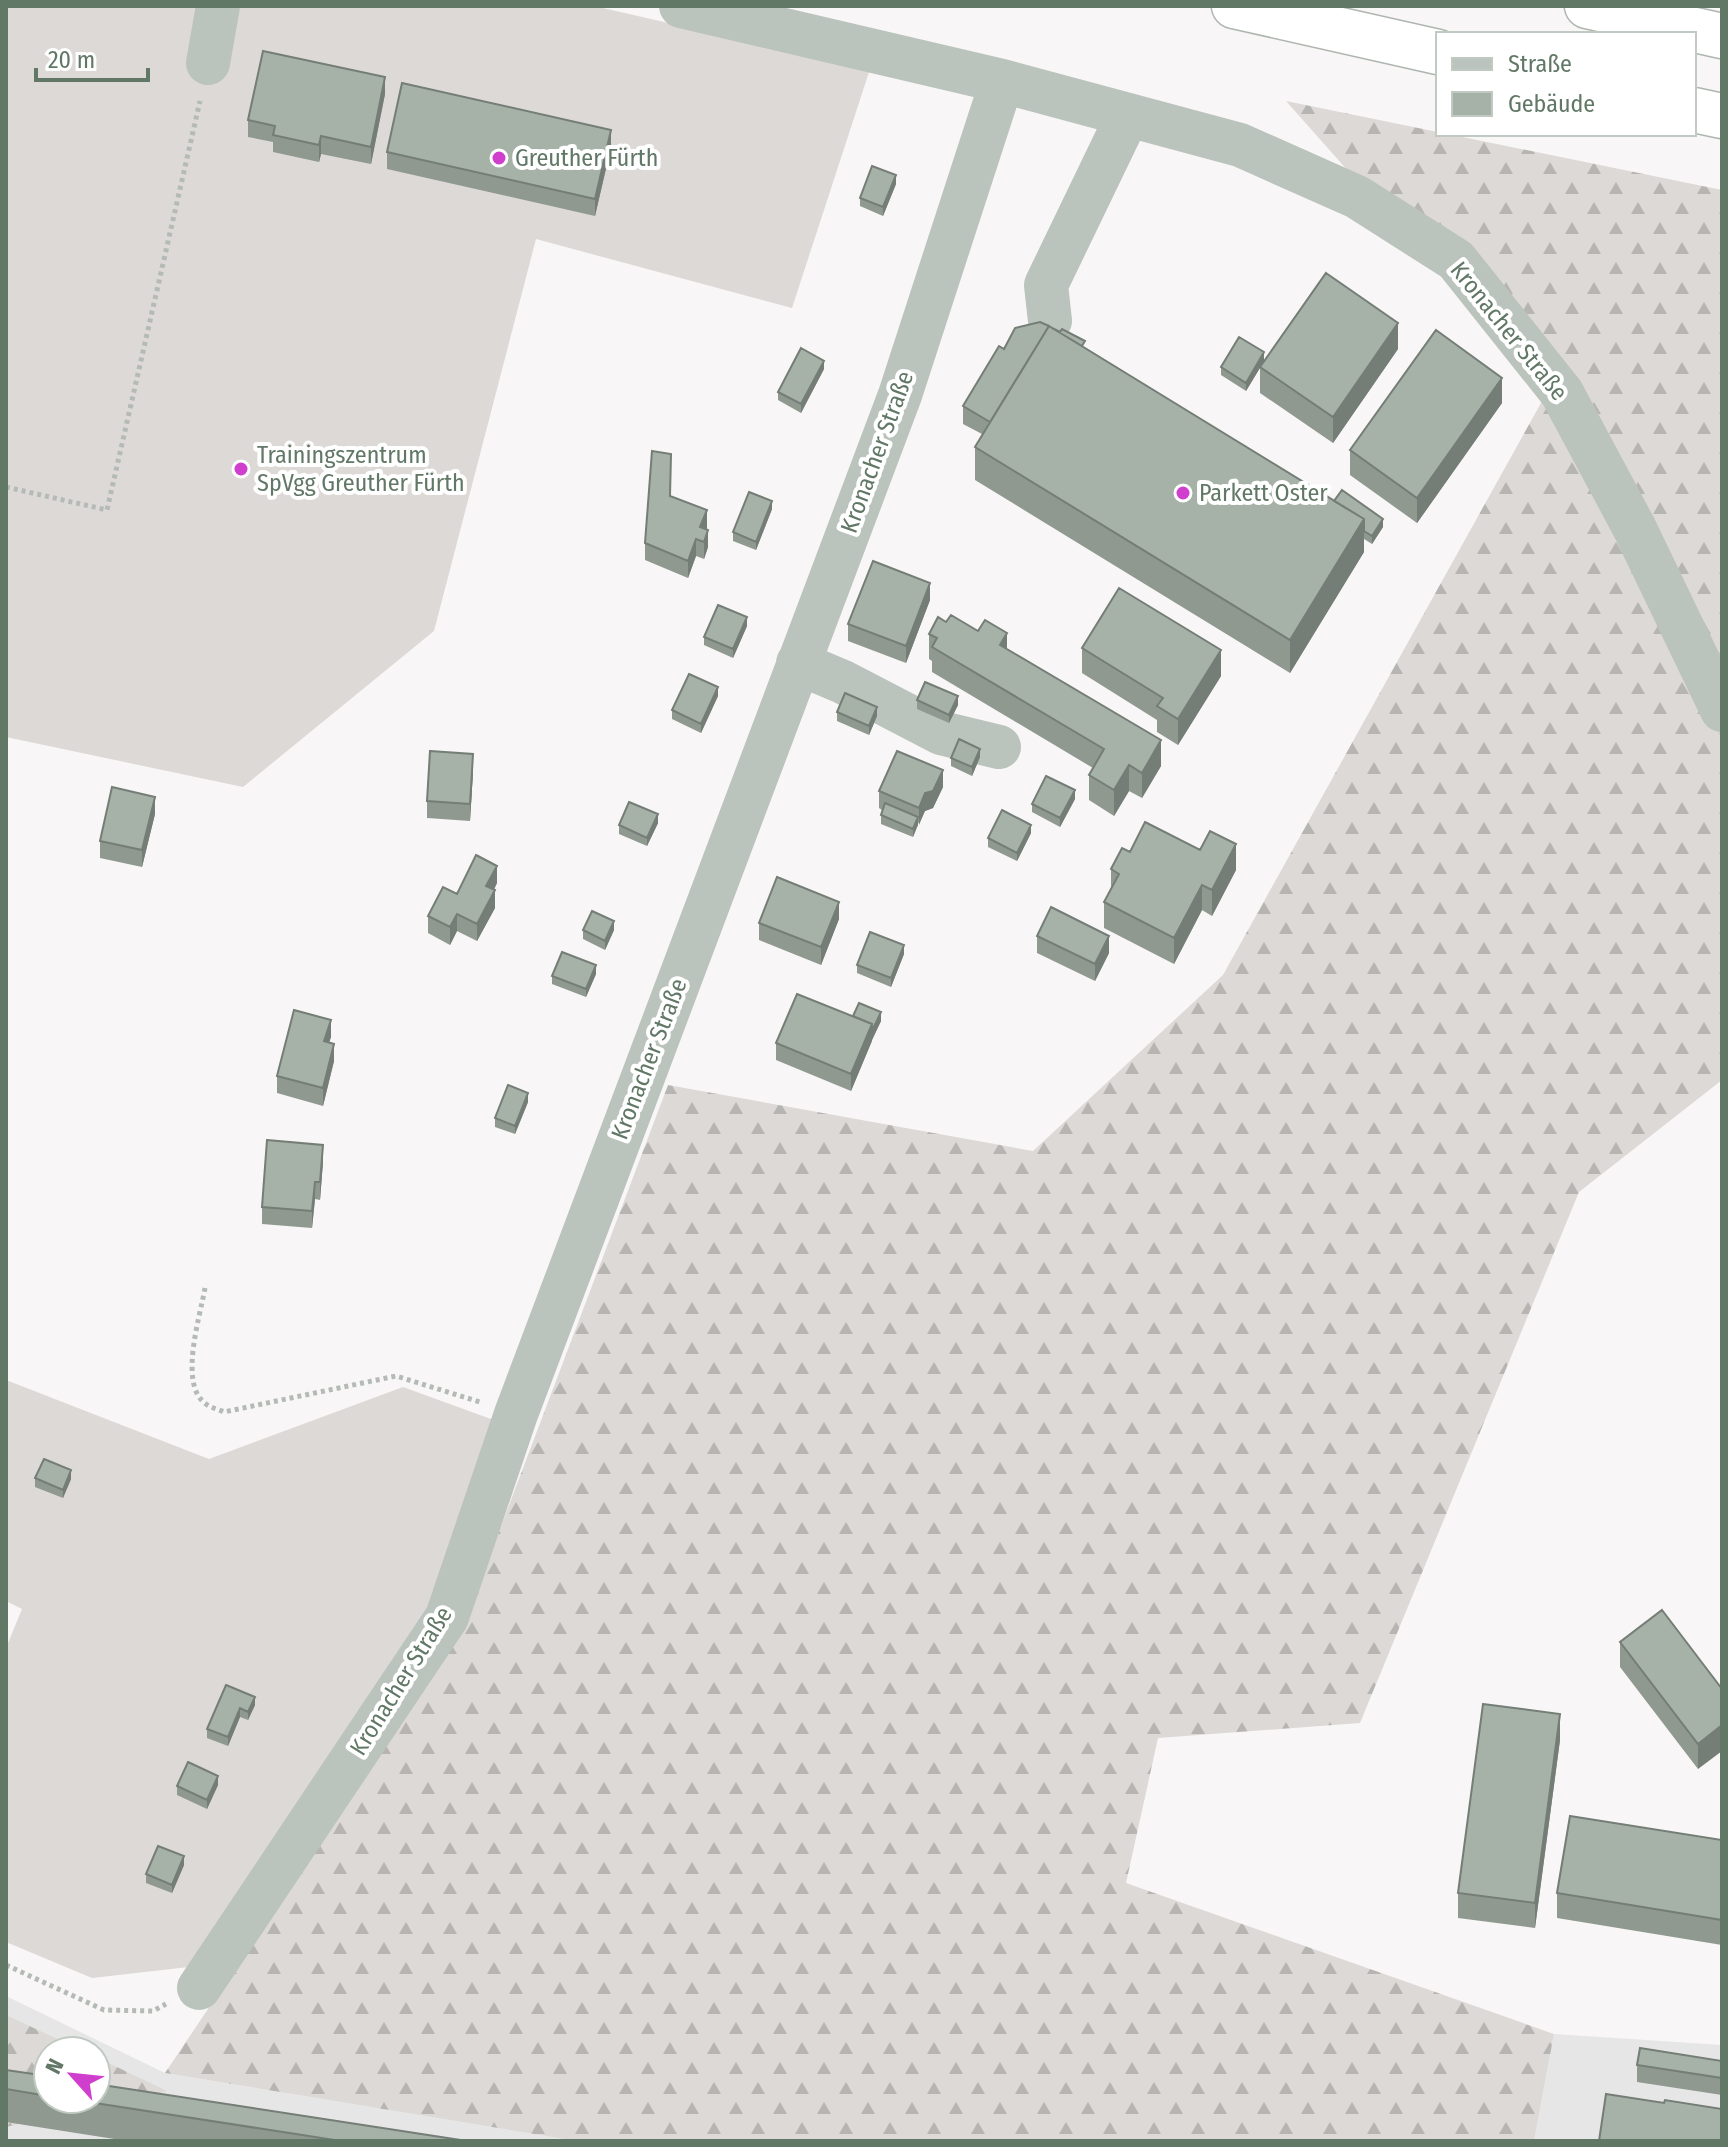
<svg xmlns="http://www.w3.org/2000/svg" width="1728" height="2147" viewBox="0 0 1728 2147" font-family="'Fira Sans Condensed',sans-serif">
<defs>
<pattern id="forest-firs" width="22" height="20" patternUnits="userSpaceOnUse" patternTransform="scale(2)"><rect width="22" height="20" fill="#ddd9d6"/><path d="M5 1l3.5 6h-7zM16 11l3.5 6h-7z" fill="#b7b5b1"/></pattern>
</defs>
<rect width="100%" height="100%" fill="#f8f6f6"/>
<path fill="#e6e6e6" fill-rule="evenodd" d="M6 1996 165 2073 576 2141H6ZM48 2051H96V2099H48Z
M1554 2034 1722 2045V2141H1534Z"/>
<path fill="url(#forest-firs)" d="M1286 101 1722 190V1080L1579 1192 1360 1723 1158 1738 1126 1883 1554 2034 1534 2141H576L165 2073 461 1632 668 1085 1033 1151 1223 975 1546 394Z
M6 2015 83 2051H48V2099H96V2057L167 2091 6 2127Z"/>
<path fill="#ddd9d6" d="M6 6H594L870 69 792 308 536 239 434 631 243 787 6 737Z
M6 1380 209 1459 403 1387 502 1423 431 1609 189 1967 92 1978 6 1942V1648L22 1609 6 1601Z"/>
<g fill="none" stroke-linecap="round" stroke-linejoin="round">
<g stroke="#aeb6af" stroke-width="47">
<path id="highway" d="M1234 6 1438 52
M1587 6 1722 36
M1694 110 1722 116"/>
</g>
<path stroke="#b4bbb6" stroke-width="5" stroke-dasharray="4 4" stroke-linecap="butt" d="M6 487 107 510 200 101
M205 1288C200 1317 178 1385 206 1404 211 1408 218 1409 224 1412L396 1376 480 1402
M6 1965 104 2010 153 2011 166 2004"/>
<path stroke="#bbc3bd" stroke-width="44" d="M681 6 1002 81 1240 145 1357 197 1456 260 1562 393 1635 529 1722 710
M208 63 218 6
M1050 321 1046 285 1128 115
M798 663 843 682 941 733 999 747
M199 1988 447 1617 516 1414 900 395 1002 81"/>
<use href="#highway" stroke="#fff" stroke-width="44"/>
</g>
<path fill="#8f9990" d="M385 94 371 164 321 154 319 162 273 152V142L248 137V120Z
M611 147 595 216 387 169V152Z
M896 184 883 216 860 206V198Z
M1060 332 1334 501 1383 527 1372 544 1364 539V552L1290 673 975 480V447L982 434 963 424V406L1004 349Z
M1398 349 1333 443 1260 393V368L1246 391 1221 375V367L1264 361Z
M824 369 801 413 778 400V392Z
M1502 403 1417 523 1350 475V450Z
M670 496 707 527 708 547 704 559 696 556 688 578 645 560V543Z
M772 509 756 550 733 541V532Z
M930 600 906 663 848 641V624Z
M946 622 1007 649 1161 766 1142 798 1129 791 1114 816 1089 800V775L1093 768 932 672V661L929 659V634Z
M747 626 733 658 704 645V637Z
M1082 648 1221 676 1178 745 1157 732V720L1082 673Z
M718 696 701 733 672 719V710Z
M917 700 958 705 949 723 917 709Z
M837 712 877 716 869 735 837 721Z
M980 757 972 776 951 766V758Z
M473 772 470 821 427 818V801Z
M943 787 933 808 925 811 918 824 913 837 881 824V815L882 810 879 808V791Z
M1075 799 1060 827 1032 812V804Z
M155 814 142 867 100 858V841Z
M658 823 647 846 619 834V825Z
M1031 833 1017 861 988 847V838Z
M1130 852 1236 870 1212 916 1202 910 1174 964 1104 928V902L1111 890V869Z
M497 883 494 890 495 908 477 941 457 931 450 945 428 933V916L457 894Z
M839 919 821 965 759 940V923Z
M583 930H614L605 950 583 939Z
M1037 936 1109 953 1095 981 1037 953Z
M904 954 891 987 857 973V965Z
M596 974 586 997 552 984V976Z
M853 1016 881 1021 872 1040 851 1091 776 1060V1043Z
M331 1037 329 1042 334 1061 323 1106 277 1093V1076Z
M528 1102 515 1134 495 1127V1118Z
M323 1162 320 1200 315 1199 312 1228 262 1224V1207Z
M35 1478 71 1479 63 1498 35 1487Z
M1620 1642 1722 1689 1698 1769 1620 1667Z
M226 1685 255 1705 248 1720 240 1717 228 1746 207 1738V1729Z
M1560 1740 1535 1928 1458 1918V1893Z
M218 1785 207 1809 177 1795V1786Z
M1722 1840V1945L1557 1918V1893Z
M184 1865 172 1893 146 1883V1874Z
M1722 2061V2095L1637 2082V2065Z
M6 2070 48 2076V2099H96L467 2141H127L6 2122Z"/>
<path fill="#747d76" d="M385 77V94L371 164V147Z
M611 130V147L595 216V199Z
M321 136V154L319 162V145Z
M896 175V184L883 216V207Z
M1398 323V349L1333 443V417Z
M1264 352V361L1246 391V383Z
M824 361V369L801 413V404Z
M1502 378V403L1417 523V498Z
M772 501V509L756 550V542Z
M707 510V527L701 541 700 527Z
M1364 519V552L1290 673V640Z
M1383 519V527L1372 544V536Z
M708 530V547L704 559V542Z
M696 539V556L688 578V561Z
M930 583V600L906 663V646Z
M747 617V626L733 658V649Z
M1007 633V659L1000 645Z
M1221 650V676L1178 745V719Z
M718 687V696L701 733V724Z
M958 696V705L949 723V715Z
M877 707V716L869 735V726Z
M1161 740V766L1142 798V773Z
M980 749V757L972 776V767Z
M473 754V772L470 821V804Z
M1129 765V791L1114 816V790Z
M943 770V787L933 808 925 811 919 825V808L925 793Z
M1075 790V799L1060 827V818Z
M155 797V814L142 867V850Z
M658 814V823L647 846V838Z
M918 817V825L913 837V829Z
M1031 825V833L1017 861V853Z
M1236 844V870L1212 916V890Z
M497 866V883L486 903V886Z
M1202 885V910L1174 964V938Z
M495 890V908L477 941V924Z
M839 902V919L821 965V947Z
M457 914V931L450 945V927Z
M614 921V930L605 950V941Z
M1109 936V953L1095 981V964Z
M904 945V954L891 987V978Z
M596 965V974L586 997V989Z
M881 1012V1021L872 1040V1031Z
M331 1020V1037L324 1058V1041Z
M872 1024V1041L851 1091V1074Z
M334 1044V1061L323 1106V1088Z
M528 1093V1102L515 1134V1126Z
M323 1145V1162L320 1200V1182Z
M315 1182V1199L312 1228V1211Z
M71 1470V1479L63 1498V1490Z
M255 1697V1705L248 1720V1712Z
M240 1708V1717L228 1746V1737Z
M1560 1714V1740L1535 1928V1903Z
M1722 1725V1751L1698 1769V1744Z
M218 1776V1785L207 1809V1800Z
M184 1856V1865L172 1893V1885Z"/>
<path fill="#a6b2a8" stroke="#747d76" stroke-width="2" d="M263 51 385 77 371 147 321 136 319 145 273 135 275 126 248 120Z
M402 83 611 130 595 199 387 152Z
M872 166 896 175 883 207 860 198Z
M1326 273 1398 323 1333 417 1260 367Z
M1040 322 1049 326 990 422 963 406 999 346 1004 349 1015 328Z
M1049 326 1364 519 1290 640 975 447Z
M1052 328 1060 332 1062 329 1085 341 1082 346Z
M1436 330 1502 378 1417 498 1350 450Z
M1239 337 1264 352 1246 383 1221 367Z
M801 348 824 361 801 404 778 392Z
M652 451 671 454 670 496 707 510 700 527 708 530 704 542 696 539 688 561 645 543Z
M1342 490 1383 519 1372 536 1364 531V519L1334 501Z
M749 492 772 501 756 542 733 532Z
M873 561 930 583 906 646 848 624Z
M1119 588 1221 650 1178 719 1157 706 1163 698 1082 648Z
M718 605 747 617 733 649 704 637Z
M951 615 978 631 985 620 1007 633 1000 645 1161 740 1142 773 1129 765 1114 790 1089 775 1104 749 932 647 937 638 929 634 938 617 946 622Z
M689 674 718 687 701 724 672 710Z
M925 682 958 696 949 715 917 700Z
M845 693 877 707 869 726 837 712Z
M959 739 980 749 972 767 951 758Z
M430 751 473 754 470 804 427 801Z
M897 751 943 770 933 791 925 793 919 808 879 791Z
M1046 776 1075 790 1060 818 1032 804Z
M112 787 155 797 142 850 100 841Z
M629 802 658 814 647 838 619 825Z
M885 803 918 817 913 829 881 815Z
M1002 810 1031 825 1017 853 988 838Z
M1145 822 1200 850 1210 831 1236 844 1212 890 1202 885 1174 938 1104 902 1119 874 1111 869 1122 848 1130 852Z
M476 855 497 866 486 886 495 890 477 924 457 914 450 927 428 916 443 887 457 894Z
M777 877 839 902 821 947 759 923Z
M1051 907 1109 936 1095 964 1037 936Z
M592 911 614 921 605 941 583 930Z
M870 932 904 945 891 978 857 965Z
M562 952 596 965 586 989 552 976Z
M797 994 872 1024 851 1074 776 1043Z
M859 1003 881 1012 872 1031V1024L853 1016Z
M294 1010 331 1020 324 1041 334 1044 323 1088 277 1076Z
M508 1085 528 1093 515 1126 495 1118Z
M267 1140 323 1145 320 1182H315L312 1211 262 1207Z
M44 1459 71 1470 63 1490 35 1478Z
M1662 1610 1722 1689V1725L1698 1744 1620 1642Z
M226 1685 255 1697 248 1712 240 1708 228 1737 207 1729Z
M1483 1704 1560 1714 1535 1903 1458 1893Z
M188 1762 218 1776 207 1800 177 1786Z
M1570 1816 1722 1840V1920L1557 1893Z
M158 1846 184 1856 172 1885 146 1874Z
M1640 2048 1722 2061V2078L1637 2065Z
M6 2070 48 2076V2096L6 2089Z
M96 2084 467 2141H341L69 2099H96Z
M1606 2094 1664 2103 1665 2100 1722 2109V2141H1599Z"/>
<g fill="#d03ece" stroke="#fff" stroke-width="3">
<circle cx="499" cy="158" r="8"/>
<circle cx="241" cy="469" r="8"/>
<circle cx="1183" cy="493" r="8"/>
</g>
<g text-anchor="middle" stroke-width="8" stroke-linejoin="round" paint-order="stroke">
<g font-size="24" fill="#627866" stroke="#fff" text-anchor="start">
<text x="515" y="166">Greuther Fürth</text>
<text x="257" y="463">Trainingszentrum<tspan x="257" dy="28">SpVgg Greuther Fürth</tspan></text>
<text x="1199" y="501">Parkett Oster</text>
</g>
<g font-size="24" fill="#627866" stroke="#fff">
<text transform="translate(1509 331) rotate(51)" y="8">Kronacher Straße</text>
<text transform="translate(877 452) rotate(-70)" y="8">Kronacher Straße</text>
<text transform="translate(649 1059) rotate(-69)" y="8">Kronacher Straße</text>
<text transform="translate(401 1681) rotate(-58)" y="8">Kronacher Straße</text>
</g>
</g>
<rect width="1728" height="2147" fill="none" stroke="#627866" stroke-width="16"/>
<rect x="1436" y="32" width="260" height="104" fill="#ffffff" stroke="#c0c9c2" stroke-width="2"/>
<rect x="1452" y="58" width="40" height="12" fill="#bbc3bd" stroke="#c0c9c2" stroke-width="2"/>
<text x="1508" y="72" font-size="24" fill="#627866">Straße</text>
<rect x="1452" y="92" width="40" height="24" fill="#a6b2a8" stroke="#c0c9c2" stroke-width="2"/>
<text x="1508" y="112" font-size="24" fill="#627866">Gebäude</text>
<g transform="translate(72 2075) rotate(297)"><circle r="38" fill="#ffffff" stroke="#c0c9c2" stroke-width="2"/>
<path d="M0-6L14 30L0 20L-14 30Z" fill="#d03ece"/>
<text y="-12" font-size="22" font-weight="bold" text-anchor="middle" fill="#627866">N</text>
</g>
<path d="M36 68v12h112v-12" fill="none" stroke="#627866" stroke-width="4"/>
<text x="48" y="68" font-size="24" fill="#627866" stroke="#ffffff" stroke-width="6" paint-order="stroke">20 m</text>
</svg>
